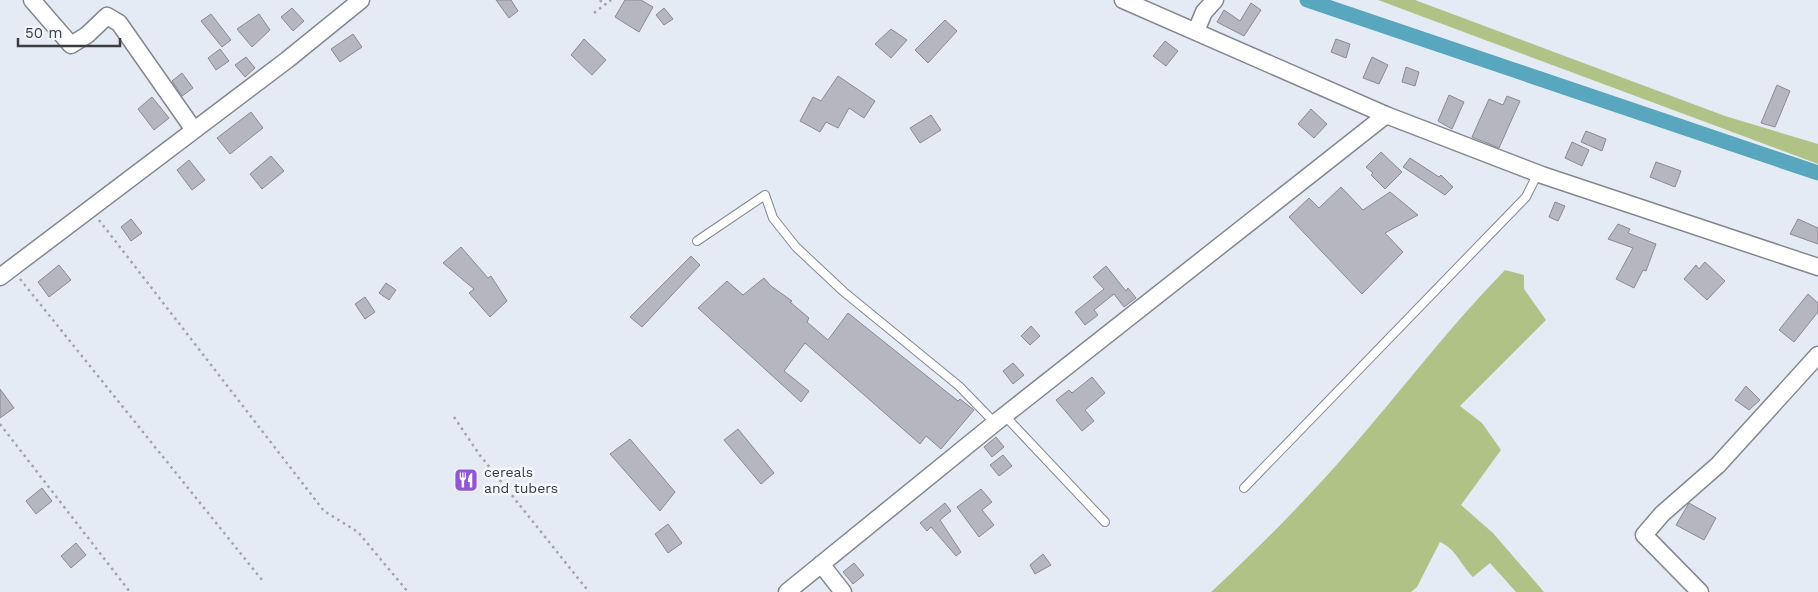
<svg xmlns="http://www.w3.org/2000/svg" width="1818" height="592" viewBox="0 0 1818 592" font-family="'Work Sans',sans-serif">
<rect width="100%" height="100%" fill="#e5ebf4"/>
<path fill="#afc387" d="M1378 0H1415L1725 116 1818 144V164Z
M1505 270 1524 275V289L1546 320 1460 406 1482 423 1501 450 1461 505 1493 533 1544 592H1516L1490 563 1473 577C1459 563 1457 550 1440 542L1417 587 1411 592H1211C1262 545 1309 497 1354 445 1405 386 1451 325 1505 270Z"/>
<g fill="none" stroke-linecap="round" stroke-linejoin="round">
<path stroke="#59a7bf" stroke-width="15" d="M1307 0 1818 173"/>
</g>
<path fill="#b6b6c0" stroke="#8a8a93" d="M496 0H511L518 11 509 18Z
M625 0H641L653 7 639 32 615 17Z
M1251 3 1261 10 1244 36 1217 22 1224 10 1240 21Z
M292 8 304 21 293 31 281 17Z
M664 8 673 19 664 25 656 15Z
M211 14 231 40 222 47 201 21Z
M259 14 270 30 252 47 237 29Z
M945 20 957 31 928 63 915 50Z
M891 29 907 40 891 58 875 44Z
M353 34 362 47 340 62 331 49Z
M584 39 606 60 592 75 571 55Z
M1336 39 1350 44 1346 58 1331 52Z
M1165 41 1178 51 1166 66 1153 56Z
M220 49 229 61 216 70 208 58Z
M246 57 255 68 245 77 235 65Z
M1372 57 1388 65 1379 84 1363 78Z
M1406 67 1419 72 1415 86 1402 82Z
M182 73 193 88 182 96 172 81Z
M838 76 875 101 864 118 849 108 838 128 826 122 820 132 800 121 813 97 821 101Z
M1777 85 1790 91 1775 127 1761 123Z
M1449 95 1464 102 1452 129 1438 121Z
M1507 96 1520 101 1499 148 1472 137 1489 99 1503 105Z
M152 97 169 118 154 130 138 109Z
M1311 109 1327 124 1314 138 1298 124Z
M251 112 263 128 230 154 217 138Z
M931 115 941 130 920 143 910 128Z
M1586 131 1606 139 1602 151 1581 142Z
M1572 142 1589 150 1582 166 1565 158Z
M1381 152 1402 172 1385 189 1371 175 1373 173 1366 167Z
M271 156 284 171 262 189 250 174Z
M1410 158 1439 177 1441 175 1453 187 1445 195 1403 167Z
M189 160 205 180 192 190 177 170Z
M1656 162 1681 171 1675 187 1650 177Z
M1341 187 1363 210 1390 192 1418 215 1385 233 1403 252 1362 294 1289 217 1309 198 1319 208Z
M1555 202 1565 206 1558 221 1549 217Z
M131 219 142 233 131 241 121 227Z
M1798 219 1818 228V244L1790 234Z
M1618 224 1630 229 1628 233 1656 244 1646 271 1643 270 1634 288 1616 279 1633 248 1608 239Z
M461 247 488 278 491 276 507 301 490 317 469 293 474 289 443 263Z
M691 256 700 265 642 327 630 317Z
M1705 262 1725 281 1707 300 1684 279 1696 265 1699 269Z
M59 265 71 280 49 297 38 282Z
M1106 266 1126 291 1128 288 1136 298 1124 307 1114 294 1094 310 1098 315 1085 325 1075 312 1104 289 1093 277Z
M764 278 771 286 792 301 790 302 809 318 807 322 828 340 848 313 958 401 960 399 974 410 941 449 926 436 920 444 805 343 784 371 809 391 801 402 698 308 727 281 743 295Z
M386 283 396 290 389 300 379 293Z
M1808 294 1818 303V312L1794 342 1779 330Z
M365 297 375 312 365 319 355 304Z
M1031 326 1040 336 1030 345 1021 336Z
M1013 363 1024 375 1013 384 1003 371Z
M1092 377 1105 393 1085 410 1094 421 1082 431 1056 400 1069 390 1072 393Z
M1746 386 1760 400 1749 410 1735 400Z
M0 389 14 408 0 418Z
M738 429 774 473 761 484 724 440Z
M996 437 1004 447 992 457 984 447Z
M630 439 675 492 660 511 610 454Z
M1003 455 1012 466 999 476 990 465Z
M42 488 52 501 36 514 26 501Z
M981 489 992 502 982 510 994 525 979 537 957 507Z
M945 503 951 511 940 520 961 552 956 556 931 527 927 531 920 523Z
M1689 503 1716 518 1704 540 1676 525Z
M668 524 682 543 668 553 655 534Z
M76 543 86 555 71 568 61 556Z
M1043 554 1051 565 1035 574 1030 565Z
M854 563 864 575 853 584 843 572Z"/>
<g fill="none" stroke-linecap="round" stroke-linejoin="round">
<g stroke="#838890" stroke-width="10">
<path id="service" d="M697 241 765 195 773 218 796 247 844 292 959 386 995 423
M1005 416 1105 522
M1244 488 1526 197 1538 173"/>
</g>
<g stroke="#838890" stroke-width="19">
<path id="minor" d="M32 0 71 45 87 35 107 16 119 23 194 130
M1123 0 1386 115 1542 175 1818 267
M1196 31 1204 12 1215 0
M0 277 287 60 361 0
M821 564 843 592
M787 592 995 423 1386 115
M1700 592 1644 535 1662 514 1718 465 1818 355"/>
</g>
<path stroke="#a0a4ab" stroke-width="2.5" stroke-dasharray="2.5 4" stroke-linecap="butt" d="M600 0 604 5
M594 13 611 0
M99 220 324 511 358 532 408 592
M20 279 262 580
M454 417 479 454 589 592
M0 424 130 592"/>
<use href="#service" stroke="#fff" stroke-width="8"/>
<use href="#minor" stroke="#fff" stroke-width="16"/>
</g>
<defs>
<g id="restaurant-square" transform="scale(1.25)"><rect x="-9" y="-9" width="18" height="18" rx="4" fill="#9059d1" stroke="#f3f8ff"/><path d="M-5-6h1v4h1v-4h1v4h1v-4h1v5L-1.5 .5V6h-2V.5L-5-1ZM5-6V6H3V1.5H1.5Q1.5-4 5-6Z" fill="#fff"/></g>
</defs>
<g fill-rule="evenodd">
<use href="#restaurant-square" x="466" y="480"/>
</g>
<g text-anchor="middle" stroke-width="5" stroke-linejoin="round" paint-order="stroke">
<g font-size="14" fill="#3a3c40" stroke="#f3f8ff" text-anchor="start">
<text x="484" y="477">cereals<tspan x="484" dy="16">and tubers</tspan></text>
</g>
</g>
<path d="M18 38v8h102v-8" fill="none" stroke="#3a3c40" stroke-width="2.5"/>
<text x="25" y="38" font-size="15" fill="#3a3c40" stroke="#f3f8ff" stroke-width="4" paint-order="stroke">50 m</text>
</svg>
